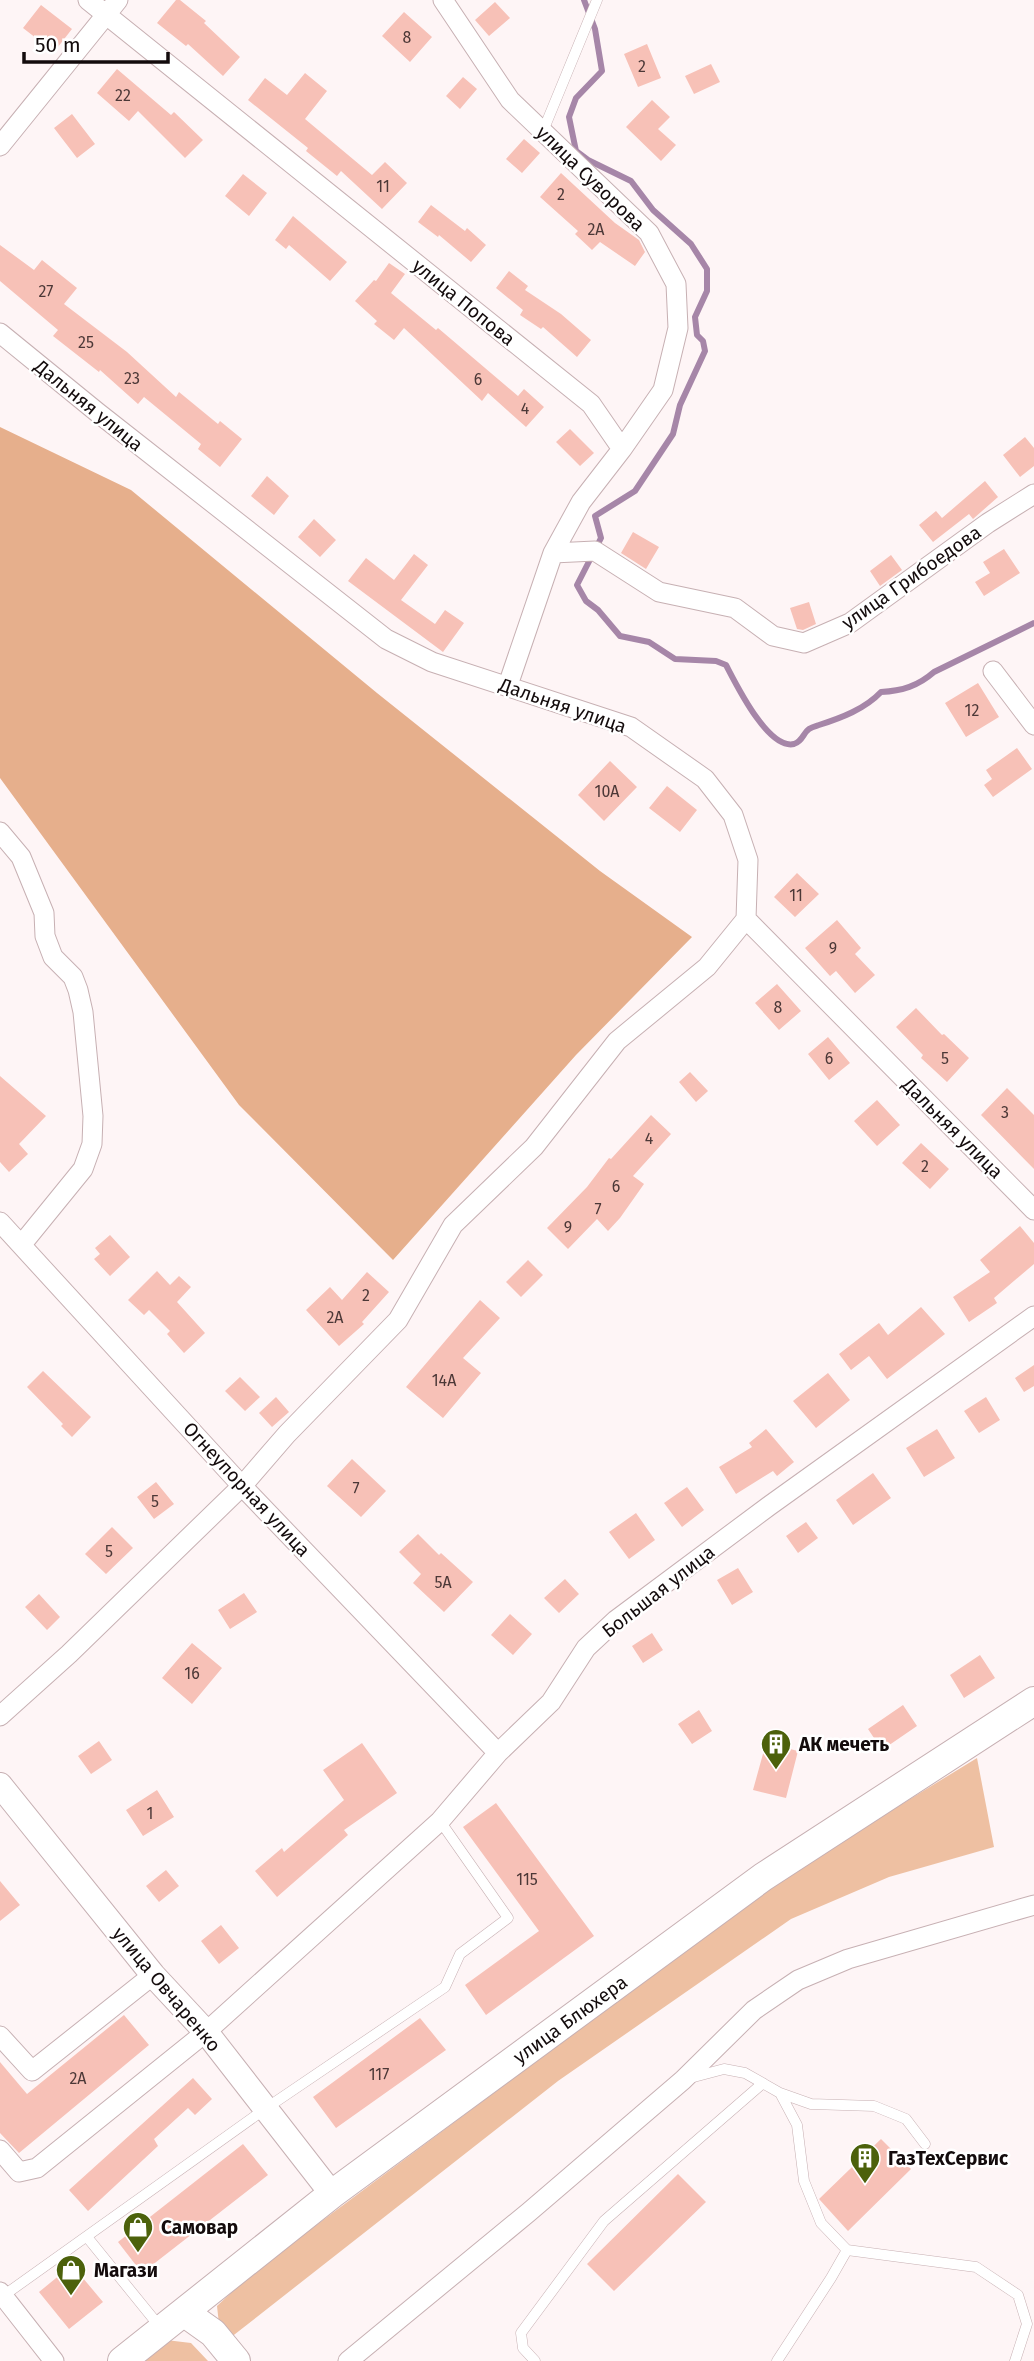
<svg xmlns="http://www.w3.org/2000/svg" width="1034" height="2361" viewBox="0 0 1034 2361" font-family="'Fira Sans',sans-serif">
<rect width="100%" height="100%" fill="#fef5f6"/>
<path fill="#eec0a2" d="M977 1758 994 1847 889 1877 791 1919 558 2081 230 2338 219 2324 217 2306 252 2273 786 1875Z
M166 2340 191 2343 208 2361H140Z"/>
<path fill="#e6af8c" d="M0 427 131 490 377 693 600 871 692 937 576 1055 393 1260 239 1105 0 778Z"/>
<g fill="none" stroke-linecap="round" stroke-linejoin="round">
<path stroke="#a686a8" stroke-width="6" d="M584 0 595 29 602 71 576 98 569 117 576 151 588 160 631 181 653 210 691 244 707 269V291L695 317 697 335 703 341 705 351 680 405 673 434 635 491 595 516 601 538 577 585 586 601 598 610 620 636 649 642 675 659 716 661 726 665C736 684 768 750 794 744 803 741 803 733 809 729 812 727 816 726 819 725 841 718 865 709 881 692 902 691 918 686 934 672L1034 623"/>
</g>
<path fill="#f7c1b7" d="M176 0H180L206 21 204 23 240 57 223 76 188 44 186 46 157 23Z
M495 2 510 18 489 36 475 20Z
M41 5 72 29 54 52 23 28Z
M404 12 432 37 410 62 382 36Z
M647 44 661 78 638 87 624 54Z
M711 64 720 82 694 94 685 76Z
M117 69 171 115 174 112 203 140 185 158 138 111 129 121 97 93Z
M305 73 327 91 305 119 372 175 385 162 407 183 382 209 341 171 337 176 306 151 308 148 248 100 265 78 287 95Z
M463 77 477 89 460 109 446 96Z
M652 100 670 117 658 129 676 145 661 161 626 127Z
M72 114 95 144 77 158 54 128Z
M524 139 540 153 522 173 506 159Z
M561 173 615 223 639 240 645 252 635 266 600 242 592 250 575 234 578 231 540 197Z
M243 174 267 193 249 216 225 196Z
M431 205 465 231 467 228 486 245 471 262 439 235 438 237 418 222Z
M293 216 347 262 330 281 289 245 286 249 275 240Z
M0 245 34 270 42 260 77 288 64 304 127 352 176 397 179 392 218 424 220 421 242 439 220 467 198 449 201 444 144 397 138 404 100 370 99 372 53 336 58 330 0 281Z
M389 263 405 274 391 293 436 330 438 328 518 396 524 389 544 407 526 427 488 393 482 401 404 328 394 340 374 324 377 321 355 301 374 280 376 281Z
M509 271 528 286 525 290 561 314 591 340 577 357 543 327 541 329 520 315 523 310 496 288Z
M570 429 594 453 580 466 556 442Z
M1025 437 1034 448V466L1020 477 1003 455Z
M267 476 289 496 274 515 251 496Z
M985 481 998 497 973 519 969 514 933 542 919 525 936 511 942 518Z
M314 519 336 540 320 557 298 537Z
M633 532 659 547 646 569 621 553Z
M1004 549 1020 573 984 596 975 582 990 573 983 562Z
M414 554 428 565 401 600 435 624 445 610 464 623 443 652 348 581 366 558 394 580Z
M891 555 902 570 880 586 870 571Z
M809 602 816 624 803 630 797 629 790 608Z
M978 683 999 717 966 737 945 703Z
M1017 748 1032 769 993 797 984 785 992 779 986 770Z
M610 761 637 787 604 821 578 795Z
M667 786 697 810 680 832 649 808Z
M797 873 819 894 795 917 774 897Z
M837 920 861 948 855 954 875 975 855 993 836 971 830 976 805 948Z
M777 984 801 1011 779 1030 755 1003Z
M916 1008 942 1035 944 1034 969 1058 947 1082 921 1058 923 1055 896 1027Z
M828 1037 850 1063 829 1080 808 1054Z
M690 1072 708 1091 696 1102 679 1082Z
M0 1076 46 1116 19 1144 28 1154 9 1172 0 1162Z
M1007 1088 1034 1115V1169L981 1115Z
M877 1100 900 1125 877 1146 854 1121Z
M651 1115 671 1134 633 1176 644 1184 620 1218 608 1231 597 1219 568 1249 547 1228 587 1187 609 1158 611 1159Z
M921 1143 949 1169 930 1189 902 1163Z
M1020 1226 1034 1243V1264L994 1298 997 1303 969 1322 953 1297 990 1272 980 1260Z
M110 1235 130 1257 110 1276 94 1259 100 1254 95 1248Z
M528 1260 543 1275 521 1297 506 1282Z
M157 1271 170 1285 179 1276 191 1287 177 1302 205 1333 184 1353 167 1334 170 1331 149 1310 144 1315 128 1300Z
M367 1272 389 1292 362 1322 364 1324 339 1346 306 1310 330 1287 342 1300Z
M480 1300 500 1318 463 1358 481 1373 443 1418 406 1387Z
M921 1307 945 1334 887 1379 869 1356 851 1370 839 1354 879 1323 888 1335Z
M1034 1365V1386L1024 1392 1015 1378Z
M43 1371 91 1417 72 1437 61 1426 63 1424 27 1387Z
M828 1373 850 1400 816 1428 793 1401Z
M240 1377 260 1397 245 1411 225 1391Z
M276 1397 289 1412 272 1427 259 1413Z
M986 1397 1000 1420 979 1433 964 1411Z
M766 1429 794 1462 777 1476 773 1471 736 1494 719 1467 752 1447 749 1443Z
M937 1429 955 1458 924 1477 906 1448Z
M352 1459 386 1491 361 1517 327 1486Z
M873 1473 891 1498 853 1525 836 1500Z
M156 1482 174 1504 154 1519 137 1497Z
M687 1487 704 1510 682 1527 664 1503Z
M636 1513 655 1540 629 1559 609 1532Z
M806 1522 818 1538 798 1553 786 1536Z
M112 1527 133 1548 106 1574 85 1554Z
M418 1534 439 1555 441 1553 473 1582 444 1612 413 1583 421 1574 399 1552Z
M738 1568 753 1592 732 1605 717 1580Z
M565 1579 579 1594 559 1613 544 1598Z
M244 1593 257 1612 230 1629 218 1610Z
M39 1594 60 1617 47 1630 25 1607Z
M510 1614 532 1634 513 1655 491 1635Z
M652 1633 663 1650 643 1663 632 1646Z
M192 1643 222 1668 192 1704 162 1678Z
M980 1655 995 1678 964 1698 950 1675Z
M903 1705 917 1726 882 1750 868 1729Z
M699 1710 712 1731 692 1744 678 1724Z
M99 1741 112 1760 91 1774 78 1756Z
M362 1743 397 1793 344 1830 348 1835 277 1897 255 1871 282 1848 284 1852 344 1800 323 1770Z
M766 1743 798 1751 786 1798 753 1790Z
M157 1790 174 1817 143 1836 126 1810Z
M496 1803 594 1936 486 2015 465 1985 539 1931 463 1827Z
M166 1870 179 1886 159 1902 146 1886Z
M0 1881 20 1905 0 1921Z
M221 1925 239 1948 219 1964 201 1941Z
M124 2015 149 2045 19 2153 0 2133V2062L27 2094Z
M420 2018 446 2050 336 2128 313 2097Z
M193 2078 212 2099 195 2115 188 2108 154 2139 158 2146 88 2211 69 2190Z
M881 2139 911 2169 848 2231 819 2199Z
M243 2144 268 2175 142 2273 118 2242Z
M678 2174 706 2202 614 2291 587 2264Z
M72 2265 103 2302 69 2329 39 2292Z"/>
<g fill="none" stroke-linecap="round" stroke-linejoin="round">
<g stroke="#c7b0b3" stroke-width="11">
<path id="service" d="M543 131 597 0
M690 2078 724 2069 745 2073 780 2093 797 2125 804 2181 821 2223 847 2250 976 2267 1018 2295 1027 2324 1015 2361
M780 2093 811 2104 874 2106 906 2119 925 2144
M87 2237 160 2327
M3 2296 265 2109 445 1987 460 1954 508 1918 440 1821
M535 2361 523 2348 521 2333 604 2221 763 2083
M777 2361 831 2278 847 2250"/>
</g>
<g stroke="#c7b0b3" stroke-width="21">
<path id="minor" d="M88 0 591 404 622 449 581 502 553 553 508 685
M443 0 510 100 649 233 676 284 678 328 663 390 622 449
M0 146 118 0
M0 333 97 412 386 639 432 662 631 727 705 779 733 815 748 860 746 919 1034 1210
M553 553 595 551 659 592 735 608 773 636 804 643 850 623 988 523 1034 494
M993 671 1034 725
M0 832 21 857 44 913 45 936 53 957 73 977 78 990 83 1012 93 1116 92 1144 83 1169 22 1244
M0 1222 242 1486 498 1753
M0 1716 69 1654 242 1486 287 1434 398 1320 453 1225 534 1147 617 1041 707 967 746 919
M0 2036 32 2071 153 1975
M0 2150 19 2172 37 2168 206 2032 440 1821 498 1753 551 1702 586 1648 616 1620 769 1506 1034 1316
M0 2292 54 2361
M348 2361 529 2212 683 2080 754 2010 798 1980 848 1959 1034 1905"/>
</g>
<g stroke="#c7b0b3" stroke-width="26">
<path id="tertiary" d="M0 1785 153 1975 206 2032 332 2194"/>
</g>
<g stroke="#c7b0b3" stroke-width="30">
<path id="secondary" d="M185 2313 213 2333 236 2361
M122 2361 332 2194 763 1877 1034 1701"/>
</g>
<use href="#service" stroke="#fff" stroke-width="10"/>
<use href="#minor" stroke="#fff" stroke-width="19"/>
<use href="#tertiary" stroke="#fff" stroke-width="24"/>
<use href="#secondary" stroke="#fff" stroke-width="28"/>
</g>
<defs>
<g id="building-pin" transform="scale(1.575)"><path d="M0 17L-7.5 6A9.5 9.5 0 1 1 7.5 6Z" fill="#4c610b" stroke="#fff"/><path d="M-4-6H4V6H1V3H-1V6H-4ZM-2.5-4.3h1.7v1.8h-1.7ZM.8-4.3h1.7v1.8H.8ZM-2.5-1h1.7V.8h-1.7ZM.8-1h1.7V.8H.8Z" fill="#fff"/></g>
<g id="shop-pin" transform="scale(1.575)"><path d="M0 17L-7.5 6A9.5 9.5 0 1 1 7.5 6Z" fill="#4c610b" stroke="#fff"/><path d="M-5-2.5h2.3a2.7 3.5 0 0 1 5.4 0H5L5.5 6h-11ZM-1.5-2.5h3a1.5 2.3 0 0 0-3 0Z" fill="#fff"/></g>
</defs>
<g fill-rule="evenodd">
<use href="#building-pin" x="776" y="1744"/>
<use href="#building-pin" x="865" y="2158"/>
<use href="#shop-pin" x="138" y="2227"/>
<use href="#shop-pin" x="71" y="2270"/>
</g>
<g text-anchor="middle" stroke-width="5" stroke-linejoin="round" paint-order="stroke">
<g font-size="16" fill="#4c3837">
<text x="407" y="43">8</text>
<text x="642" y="72">2</text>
<text x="123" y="101">22</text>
<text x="383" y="192">11</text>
<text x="561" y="200">2</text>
<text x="596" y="235">2А</text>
<text x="46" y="297">27</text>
<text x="86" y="348">25</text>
<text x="132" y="384">23</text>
<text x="478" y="385">6</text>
<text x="525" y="414">4</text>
<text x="972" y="716">12</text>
<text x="607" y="797">10А</text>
<text x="796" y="901">11</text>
<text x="833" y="954">9</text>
<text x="778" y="1013">8</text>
<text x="829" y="1064">6</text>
<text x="945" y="1064">5</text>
<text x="1005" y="1118">3</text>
<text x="649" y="1144">4</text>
<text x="925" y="1172">2</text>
<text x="616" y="1192">6</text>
<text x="598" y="1215">7</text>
<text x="568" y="1233">9</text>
<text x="366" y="1301">2</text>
<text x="335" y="1323">2А</text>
<text x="444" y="1386">14А</text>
<text x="356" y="1494">7</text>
<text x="155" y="1507">5</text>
<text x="109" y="1557">5</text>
<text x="443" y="1588">5А</text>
<text x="192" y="1679">16</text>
<text x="150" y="1819">1</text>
<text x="527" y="1885">115</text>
<text x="379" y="2080">117</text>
<text x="78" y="2084">2А</text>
</g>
<g font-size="19" fill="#130b0c" stroke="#fff">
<text transform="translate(591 178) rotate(44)" y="7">улица Суворова</text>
<text transform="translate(464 302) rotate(39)" y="7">улица Попова</text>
<text transform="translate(89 405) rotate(39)" y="7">Дальняя улица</text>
<text transform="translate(911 577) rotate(-35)" y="7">улица Грибоедова</text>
<text transform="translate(563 705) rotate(19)" y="7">Дальняя улица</text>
<text transform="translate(953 1128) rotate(45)" y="7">Дальняя улица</text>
<text transform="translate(247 1489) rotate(47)" y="7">Огнеупорная улица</text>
<text transform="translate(658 1591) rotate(-38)" y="7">Большая улица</text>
<text transform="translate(167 1989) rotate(50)" y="7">улица Овчаренко</text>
<text transform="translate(570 2019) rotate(-36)" y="7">улица Блюхера</text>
</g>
<g font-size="19" font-weight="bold" fill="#130b0c" stroke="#fff" text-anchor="start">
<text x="799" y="1751">АК мечеть</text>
<text x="888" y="2165">ГазТехСервис</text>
<text x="161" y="2234">Самовар</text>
<text x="94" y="2277">Магази</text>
</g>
</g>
<path d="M24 52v10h144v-10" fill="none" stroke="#130b0c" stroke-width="3.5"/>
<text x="35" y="52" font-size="21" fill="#130b0c" stroke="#ffffff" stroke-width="5" paint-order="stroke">50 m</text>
</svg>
